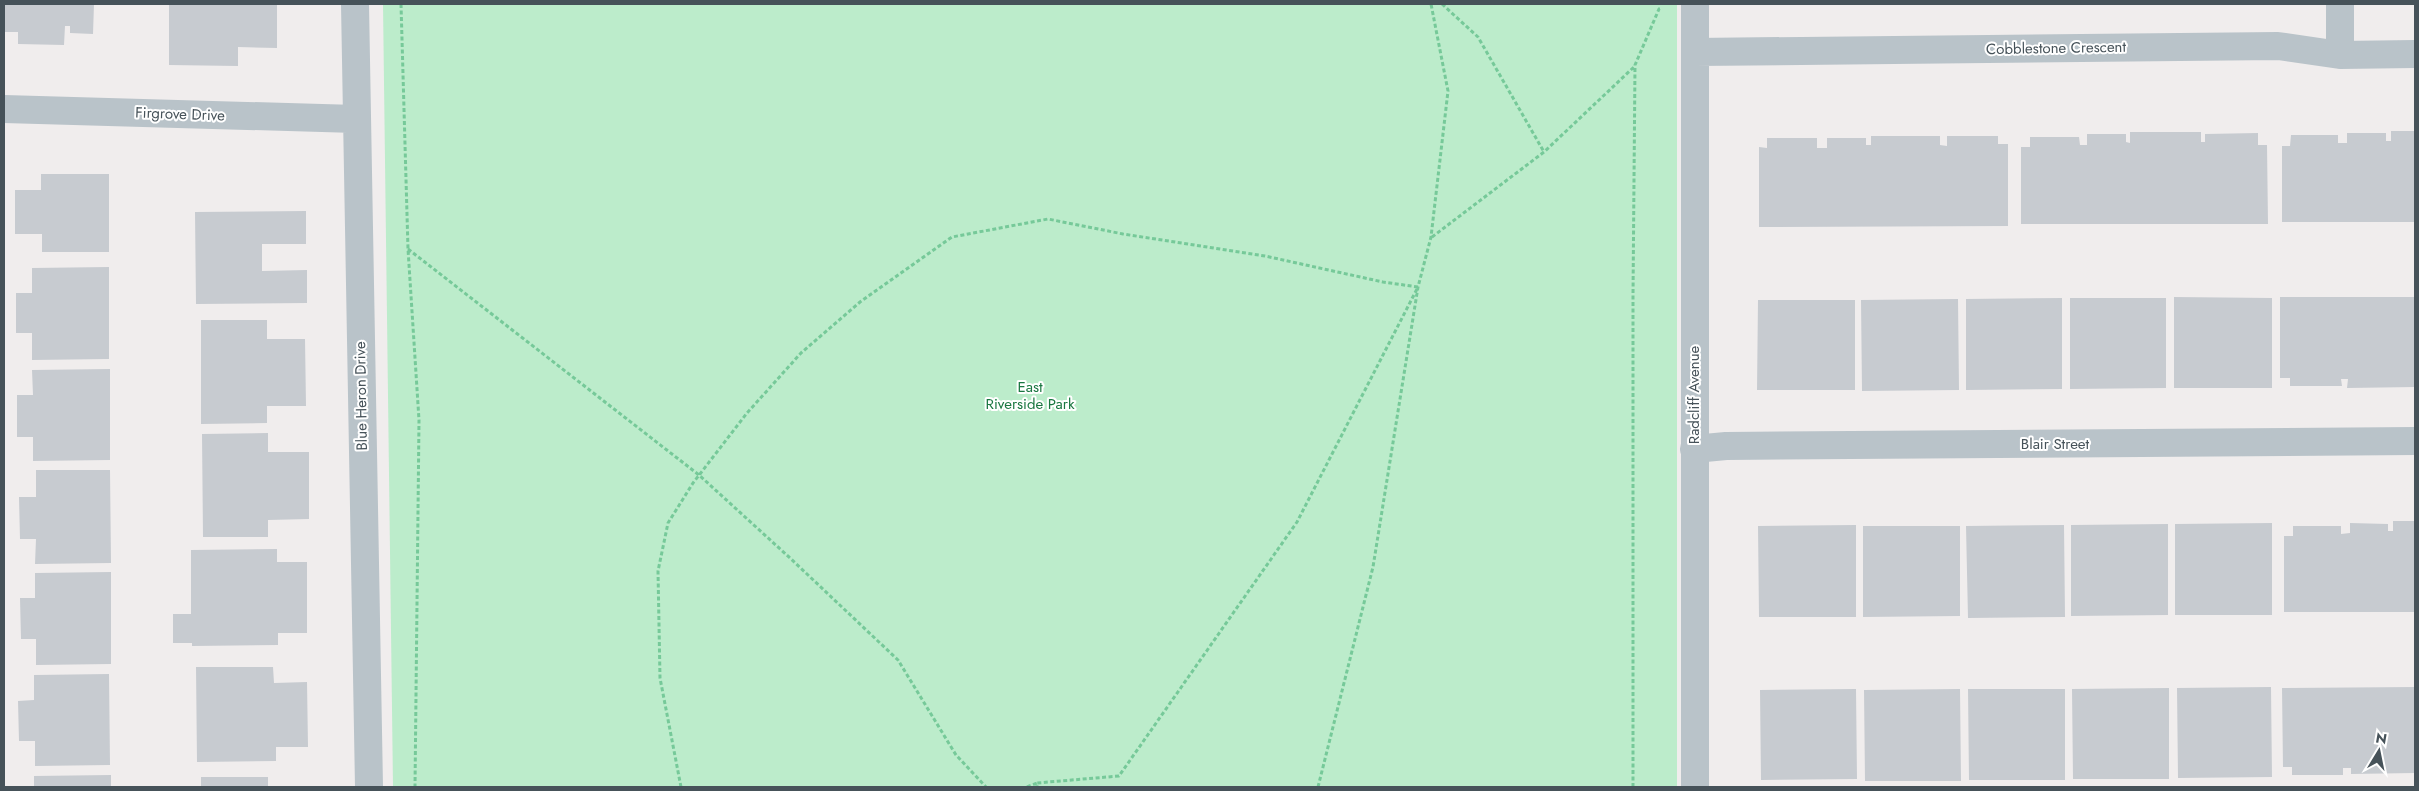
<svg xmlns="http://www.w3.org/2000/svg" width="2419" height="791" viewBox="0 0 2419 791" font-family="Jost,sans-serif">
<rect width="100%" height="100%" fill="#f0eded"/>
<path fill="#bceccb" d="M383 4H1677V787H393Z"/>
<path fill="#c7cbd0" d="M4 4H94L93 34 70 33V26H65L64 45 18 44V32H4Z
M169 4H277V48L238 47V66L169 65Z
M2391 131H2415V222H2282V146H2290L2291 135H2338V143H2347V133H2386V141H2391Z
M2130 132H2201V142H2205V134L2258 133V145H2267L2268 224H2021V147H2030V137H2079L2080 145H2087V134H2126V142L2130 143Z
M1871 136H1940V145L1947 146V136H1998V144H2008V226L1759 227V147L1767 148V138H1817V148H1827V138H1866V145H1871Z
M41 174H109V252H42V234H15V190H41Z
M306 211V244H262V271L307 270V303L196 304 195 212Z
M109 267V359L32 360V333H16V293H32V268Z
M2174 297 2272 298V388H2174Z
M2280 297H2415V387L2347 388 2348 379H2341L2342 386H2290V378H2280Z
M2062 298V389L1966 390V299Z
M2070 298H2166V388L2070 389Z
M1958 299 1959 390 1862 391 1861 300Z
M1758 300H1855V390H1757Z
M201 320H267V339H305L306 406H267V423L201 424Z
M110 369V460L33 461V437H17V395H33L32 370Z
M268 433V452H309V519L268 520V537H203L202 434Z
M36 470H110L111 563 35 564 36 539H20L19 497H36Z
M2393 521H2415V612H2284V536H2293V526H2341V534L2350 533V523L2388 524V531H2393Z
M2272 523V615H2175V524Z
M2168 524V615L2071 616V525Z
M1856 525V617H1759L1758 526Z
M2064 525 2065 617 1968 618 1966 526Z
M1863 526H1960V616L1863 617Z
M277 549V562H307V633H278V645L192 646V643H173V614H191V550Z
M111 572V664L36 665V639H21L20 598H35V573Z
M196 667H273L274 683 307 682 308 747H276V761L197 762Z
M109 674 110 765 35 766V741H19L18 701 34 700V675Z
M2271 687 2272 777 2178 778 2177 688Z
M2415 687V773L2351 774V768H2343V775H2292V767H2283L2282 688Z
M2169 688V779H2073L2072 689Z
M1856 689 1857 779 1761 780 1760 690Z
M1960 689 1961 781H1865L1864 690Z
M1968 689H2065V780H1969Z
M111 775V787H34V776Z
M201 777H268V787H201Z"/>
<g fill="none" stroke-linecap="round" stroke-linejoin="round">
<path stroke="#76c999" stroke-width="3" stroke-dasharray="4 2.5" stroke-linecap="butt" d="M401 4 408 249 419 420 415 787
M1442 4 1478 37 1544 152
M1432 237 1544 152 1635 66
M408 249 699 475 790 558 898 660 956 755 986 787
M681 787 660 678 658 571 668 523 693 483 747 413 801 353 860 302 952 237 1048 219 1123 234 1265 256 1383 282 1418 287 1297 522 1119 776 1037 783V787
M1027 787 1037 783
M1318 787 1373 567 1418 287 1431 237 1448 91 1431 4
M1633 787V296L1635 65 1659 9 1662 8"/>
<path stroke="#b9c3c9" stroke-width="28" d="M355 4 369 787
M1695 4V787
M1695 52 2278 46 2340 55 2415 54
M2340 55V4
M4 109 356 119
M1694 449 1726 446 2415 441"/>
</g>
<g text-anchor="middle" stroke-width="4" stroke-linejoin="round" paint-order="stroke">
<g font-size="15" fill="#465259" stroke="#fff">
<text transform="translate(2056 48) rotate(-1)" y="5">Cobblestone Crescent</text>
<text transform="translate(180 114) rotate(2)" y="5">Firgrove Drive</text>
<text transform="translate(1694 395) rotate(-90)" y="5">Radcliff Avenue</text>
<text transform="translate(361 396) rotate(-91)" y="5">Blue Heron Drive</text>
<text x="2055" y="449">Blair Street</text>
</g>
<g font-size="15" fill="#1a7741" stroke="#fff">
<text x="1030" y="392">East<tspan x="1030" dy="17">Riverside Park</tspan></text>
</g>
</g>
<rect width="2419" height="791" fill="none" stroke="#465259" stroke-width="10"/>
<g transform="translate(2379 751) rotate(10)" stroke="#ffffff" stroke-width="4" paint-order="stroke">
<path d="M0-4L9 19L0 12L-9 19Z" fill="#465259"/>
<text y="-8" font-size="14" font-weight="bold" text-anchor="middle" fill="#465259">N</text>
</g>
</svg>
